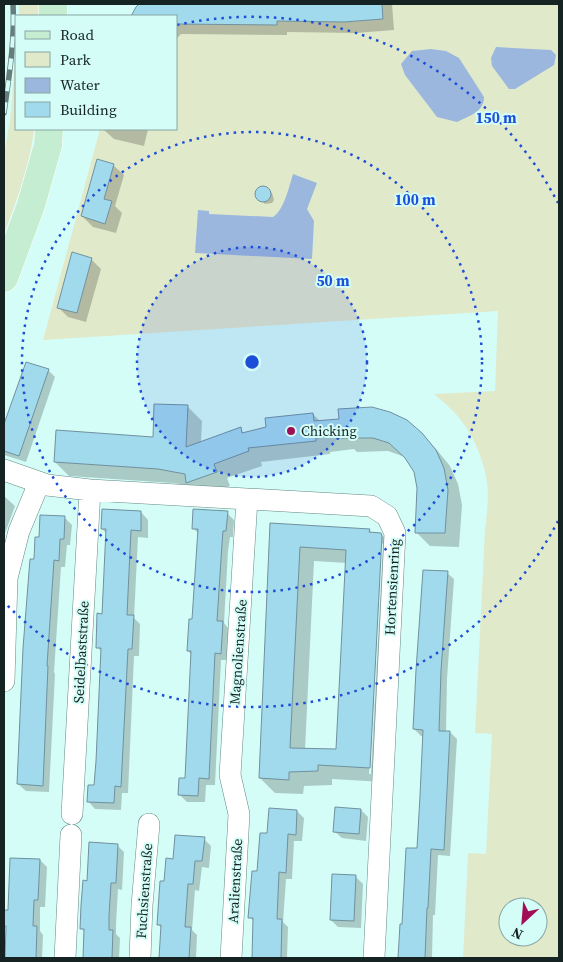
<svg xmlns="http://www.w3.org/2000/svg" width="563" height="962" viewBox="0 0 563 962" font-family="'Source Serif 4',serif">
<rect width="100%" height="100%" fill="#d5fdf8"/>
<path fill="#e1e9cb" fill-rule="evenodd" d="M19 4H42V16H19Z
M152 4H559V958H463L468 853 486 854 492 734 475 733 485 529C487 514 489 497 487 482 483 457 472 431 454 412 448 406 441 400 434 394L495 391 498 311 43 340 100 129H176V16H138ZM508 907H538V937H508Z
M16 51V129H34C30 165 17 200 4 234V154L10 121Z"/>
<path fill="#9bb7dd" d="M496 47 551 50 556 55 554 65 515 89H509L492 66 491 58Z
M431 49 446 51 459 58 484 97C484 112 469 116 457 122L437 117 405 75 401 64 412 51Z
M293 174 317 183 307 209 314 221 312 259 195 253 198 210 209 211V214L273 217C284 210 289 187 293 174Z"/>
<path fill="#0003" fill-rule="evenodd" d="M140 4 176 5V4H392L394 30 356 33 287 32V35L181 34 176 39V16H133L137 8Z
M103 129H148L144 146 114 139Z
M113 165 124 175 115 206 122 213 116 233 93 227 82 216Z
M262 187 266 188 272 193 274 200 272 203 265 204 259 198 257 195V191Z
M91 259 101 269 86 322 68 317 58 307Z
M27 363 48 370 55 377 26 462 4 455V428Z
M187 406 202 421 201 443 240 429 245 434 313 414 321 422 422 434 436 449 450 466 458 484 462 505 459 547 430 546 416 532 418 488 415 471 405 457 388 451 357 452 354 449 330 452V454L261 462 262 466 227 478 230 486 201 496 191 486 173 483 69 476 55 462 154 438Z
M4 496 15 506 4 536Z
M141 512 148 520V538L138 537 134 618 140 624 139 656H134L128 793H122L121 810 95 809 88 801 96 787 102 652 97 647 103 615 107 534 102 529Z
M227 513 234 520 233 537H230L228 551 224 623 229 629 227 660H221L215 785H206L205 802H187L180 795 187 779 192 655 188 651 193 620 199 534 193 528Z
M65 518 72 525 70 545H67L65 567H61L54 672 55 674 49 792 26 791 18 784 35 560 40 538Z
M271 525 369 530 373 534H381L396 549 384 782 332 779V785L304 786 303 794 275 793 260 778ZM381 542 383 544 371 774H369ZM314 561 347 563 337 750H305Z
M447 573 454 579 447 679 446 732H450L457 739 450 856 438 855 435 915H433L432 958H400L401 925H403L418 850 424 736H421L414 729Z
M361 810 368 817 366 841 342 838 334 831Z
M297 811 304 818 302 841H294L292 879H286L283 922 288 927 287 958H253L254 922 250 917 258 872 269 835Z
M204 839 211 846 209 868 202 867 199 891 195 890 192 930 197 935 196 958H160L162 929 158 924 165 883 174 860Z
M117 845 124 852 122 890 118 889 116 924V934L120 938 119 958H84L85 932 81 928 88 882Z
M40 860 47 867 45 907H40V931L43 935 42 958H7V929L4 925V912H9Z
M356 877 363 884 361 928 338 927 331 920Z"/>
<path fill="#a1d9ed" stroke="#70919e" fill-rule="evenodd" d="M139 4H382L383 19 344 22 277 21V25L176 24V16H131L136 7Z
M97 159 114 164 104 199 112 201 105 224 81 216Z
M255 194a8 8 0 1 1 16 0a8 8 0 1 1-16 0Z
M72 252 92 258 77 313 57 308Z
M26 362 49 369 19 456 4 451V424Z
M154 404 188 405 186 447 241 427 242 433 266 427 265 418 313 413 314 421 339 419 338 409 372 407 390 412 407 420 422 433 436 450 444 468 448 490 445 533H415L417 488 414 472 405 458 389 443 373 438H341V436L316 438V441L248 448 249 451 214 464 217 472 186 483 185 474 158 469 54 462 56 430 153 437Z
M102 509 141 511V531L131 530 127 615H134L132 649H128L121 787 115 786 114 803 87 802 88 785H94L96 761 101 648H96L97 613 102 614 106 529H101Z
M193 509 228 511 226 531H223L222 544 217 621H223L221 654 215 653 209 779 199 778 198 796 178 795 179 778H185L191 651H187L189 619H192L198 529H192Z
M40 515 65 516 64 539H60L59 561 54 560 47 666H48L43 786 17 784 23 648 30 559H34L35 537H39Z
M270 523 370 529 369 532 381 533 382 536 370 768 318 765V771L289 772V780L259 778ZM300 547 346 550 336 749 290 748Z
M423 570 448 571 441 671 439 731H450L444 850 431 849 428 908H427L425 958H398L400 924H402L406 848H417L420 796 423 730 413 729 416 670Z
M335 807 361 809 359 834 333 832Z
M269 808 297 810 296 835 288 834 286 873 279 872 277 919H282L281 958H252L253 918H248L252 871H257L260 833H267Z
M175 835 205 837 202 861H195L193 884H188L185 927H191L189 958H159L161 925H157L160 881H164L166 858 173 859Z
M89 842 118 844 116 883H111L109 916V930H113L112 958H83L84 929H80L81 905 83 880 87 881Z
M10 858 40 859 38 900H34L33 926H37L36 958H5L6 926H4V910H8Z
M332 874 356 875 354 921 330 920Z"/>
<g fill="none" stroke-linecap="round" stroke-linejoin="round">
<g stroke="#648984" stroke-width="22">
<path id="minor" d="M4 470 47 485 90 490 371 506 387 516 395 533 374 958
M4 681 7 578 19 531 39 483
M72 814 90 490
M65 958 71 835
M140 958 142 905 149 824
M231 958 239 814 230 775 247 499"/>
</g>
<g stroke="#fff" stroke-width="29">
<path id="major" d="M53 4V16
M4 278 31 205 48 145 49 129"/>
</g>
<use href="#minor" stroke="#fff" stroke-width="21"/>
<use href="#major" stroke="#c5edd1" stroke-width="28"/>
<g stroke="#657e7c" stroke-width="5.5">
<path id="rail" d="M4 113C9 77 15 40 13 4"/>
</g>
<use href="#rail" stroke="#d5fdf8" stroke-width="4" stroke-dasharray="11" stroke-linecap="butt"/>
</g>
<circle cx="252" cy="362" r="115" fill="#1d4ed8" fill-opacity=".12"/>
<g fill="none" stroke="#1d4ed8" stroke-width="2.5" stroke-dasharray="2.5 5">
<circle cx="252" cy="362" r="115"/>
<circle cx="252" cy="362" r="230"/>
<path d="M558 521A345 345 0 0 1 4 602M177 25A345 345 0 0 1 558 203"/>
</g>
<circle fill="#a00f55" stroke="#d5fdf8" stroke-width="2" cx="291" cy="431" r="5"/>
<g text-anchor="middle" stroke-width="4" stroke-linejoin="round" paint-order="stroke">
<g font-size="14" fill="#152423" stroke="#d5fdf8" text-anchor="start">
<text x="301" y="436">Chicking</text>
</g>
<g font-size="14" fill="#152423" stroke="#d5fdf8">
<text transform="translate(392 587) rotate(-87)" y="5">Hortensienring</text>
<text transform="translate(81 652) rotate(-87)" y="5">Seidelbaststraße</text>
<text transform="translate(238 652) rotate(-86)" y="5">Magnolienstraße</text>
<text transform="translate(235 881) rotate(-87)" y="5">Aralienstraße</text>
<text transform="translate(144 891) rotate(-86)" y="5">Fuchsienstraße</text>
</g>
</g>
<circle cx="252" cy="362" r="8" fill="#1d4ed8" stroke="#d5fdf8" stroke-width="2.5"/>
<g font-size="15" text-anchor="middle" font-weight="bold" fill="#1d4ed8" stroke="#d5fdf8" stroke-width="4" stroke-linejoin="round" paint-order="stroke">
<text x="496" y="123">150 m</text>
<text x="415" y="205">100 m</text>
<text x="333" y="286">50 m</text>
</g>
<rect width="563" height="962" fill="none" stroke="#152423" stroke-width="10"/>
<rect x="15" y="15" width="162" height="115" fill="#d5fdf8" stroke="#88a6a3"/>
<rect x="25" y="31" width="25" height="8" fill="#c5edd1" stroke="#88a6a3"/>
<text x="60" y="40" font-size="15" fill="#152423">Road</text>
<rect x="25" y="52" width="25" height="15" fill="#e1e9cb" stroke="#88a6a3"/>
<text x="60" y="65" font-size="15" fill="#152423">Park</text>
<rect x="25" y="78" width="25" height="15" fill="#9bb7dd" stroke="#88a6a3"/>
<text x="60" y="90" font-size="15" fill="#152423">Water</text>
<rect x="25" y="102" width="25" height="15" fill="#a1d9ed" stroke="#88a6a3"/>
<text x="60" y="115" font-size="15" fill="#152423">Building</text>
<g transform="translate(523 922) rotate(206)"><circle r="24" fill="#d5fdf8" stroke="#88a6a3"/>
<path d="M0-4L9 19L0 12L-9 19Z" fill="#a00f55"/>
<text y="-8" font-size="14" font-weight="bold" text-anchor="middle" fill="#152423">N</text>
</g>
</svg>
